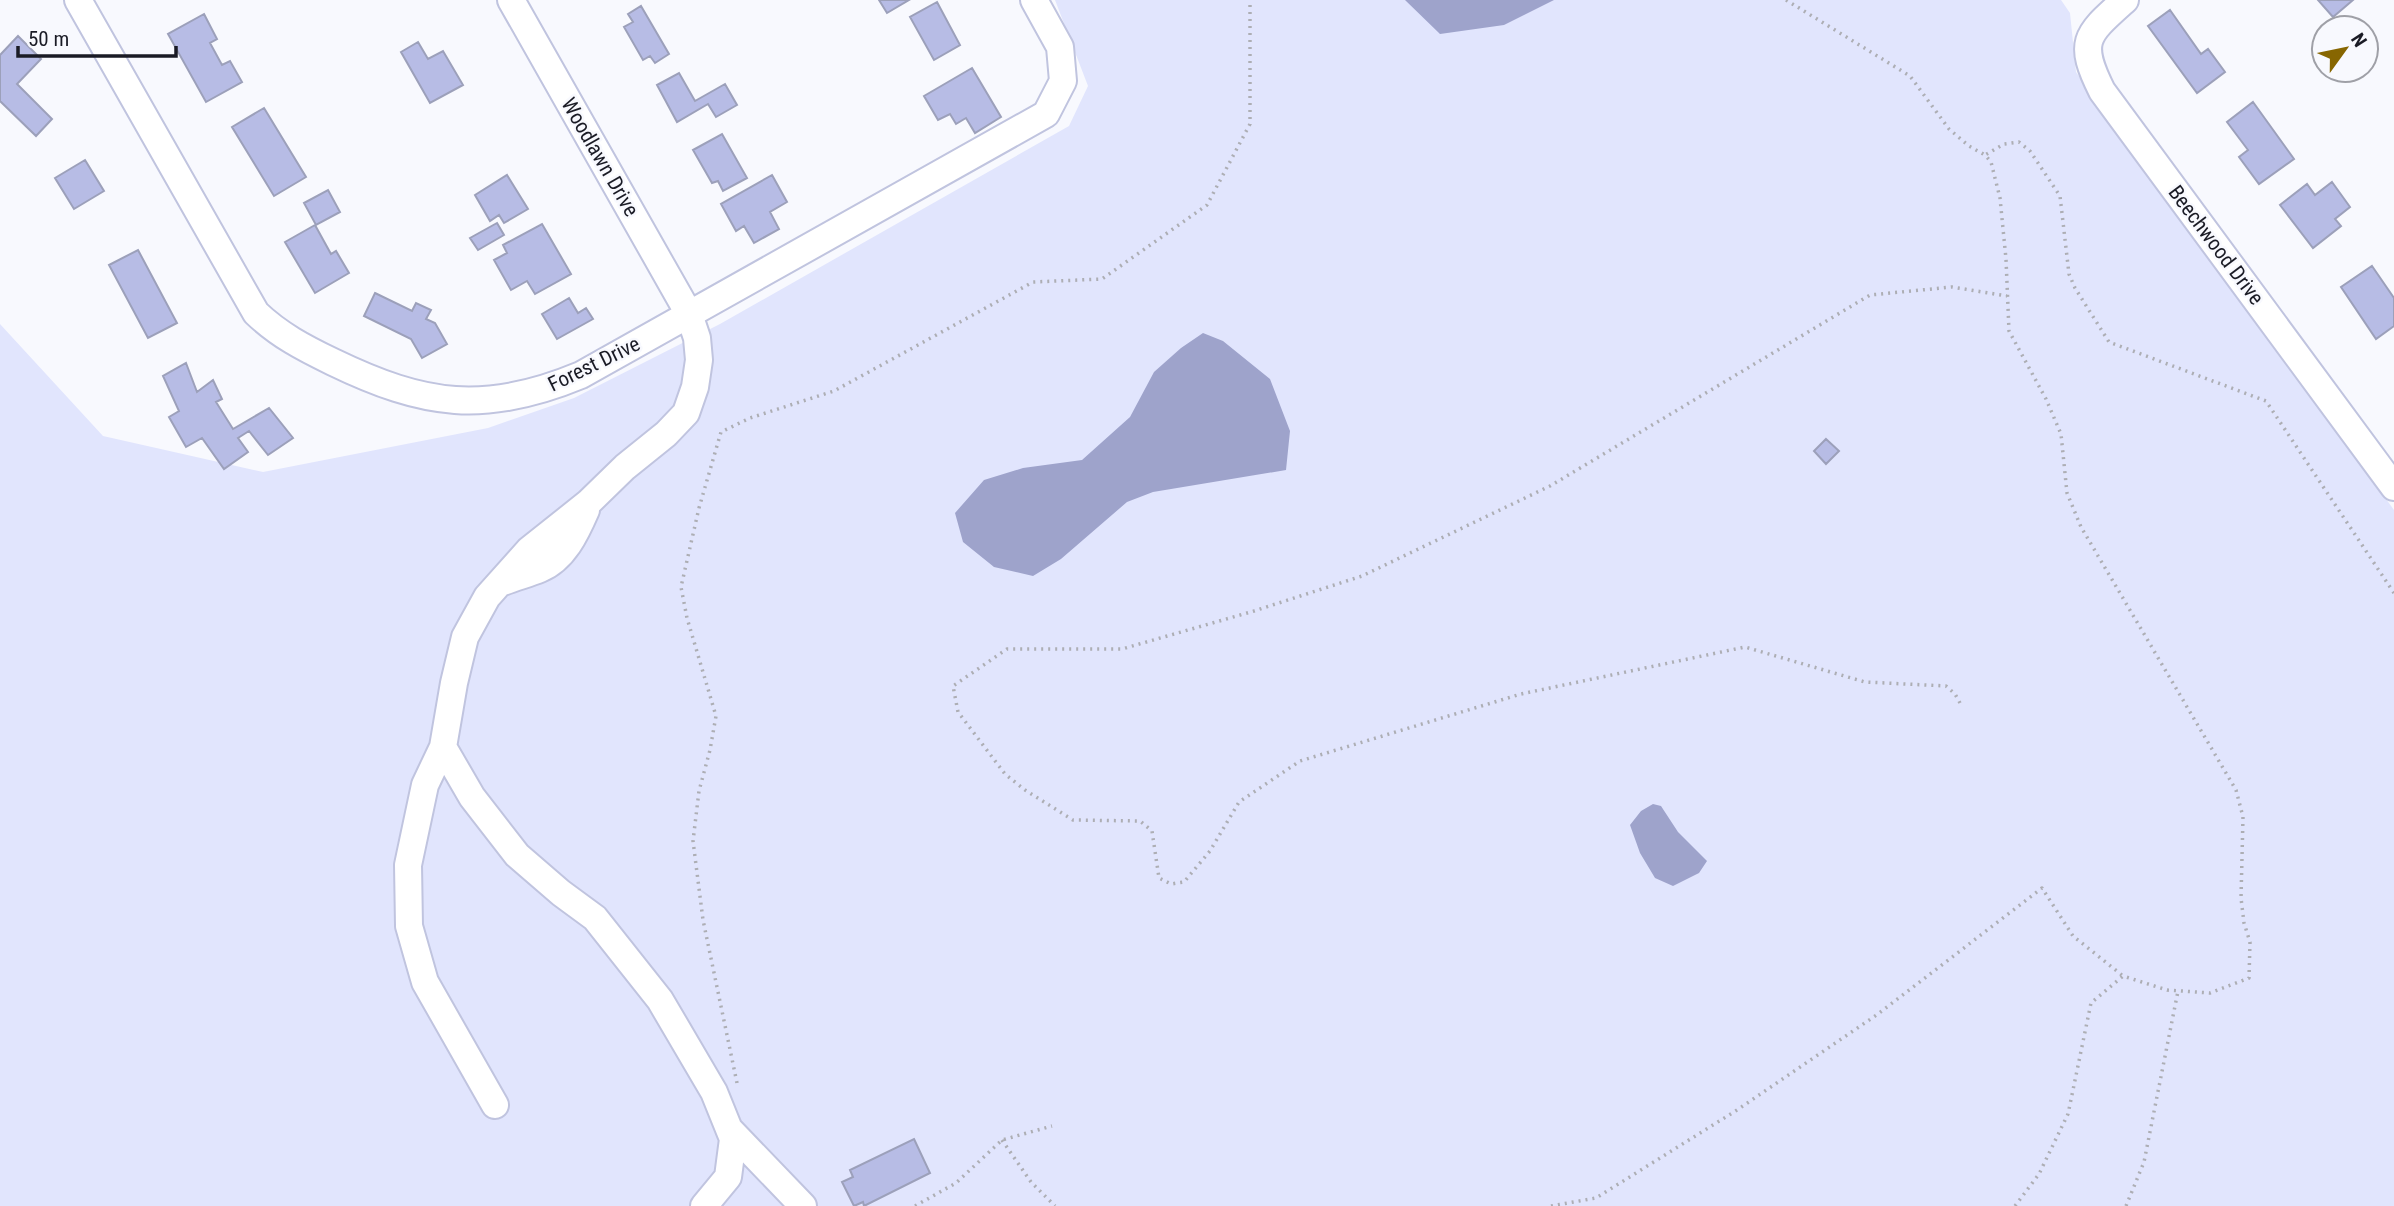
<svg xmlns="http://www.w3.org/2000/svg" width="2394" height="1206" viewBox="0 0 2394 1206" font-family="'Roboto Condensed',sans-serif">
<rect width="100%" height="100%" fill="#f8f9fe"/>
<path fill="#e1e5fd" d="M1055 0H2061L2070 13 2076 72 2394 510V1206H0V324L103 436 263 472 488 428 574 398 720 324 1069 126 1088 86Z"/>
<path fill="#9ea3cb" d="M1405 0H1554L1504 25 1440 34Z
M1203 333 1223 341 1270 379 1290 431 1286 470 1153 492 1127 502 1061 559 1033 576 994 567 963 542 955 513 984 480 1023 468 1082 460 1130 417 1154 372 1181 348Z
M1653 804 1661 806 1678 832 1707 861 1699 873 1673 886 1655 878 1640 853 1630 825 1641 811Z"/>
<path fill="#b7bce5" stroke="#9ca0ba" stroke-width="2" d="M879 0H909L887 13Z
M2318 0H2353L2333 17Z
M937 2 960 45 934 60 910 17Z
M641 6 669 54 655 63 650 56 643 60 624 27 633 22 628 14Z
M2170 10 2201 54 2208 49 2225 72 2197 93 2148 26Z
M204 14 217 39 210 43 222 65 230 61 242 82 206 102 168 34Z
M18 36 41 59 17 84 52 119 36 136 0 101V55Z
M418 42 428 59 443 51 463 85 430 103 401 52Z
M972 68 1001 117 975 133 966 118 956 124 950 114 938 120 924 96Z
M679 73 695 101 725 84 737 105 716 117 708 104 677 122 657 85Z
M2253 102 2294 159 2259 184 2239 157 2248 150 2227 122Z
M264 108 306 177 274 196 232 127Z
M722 134 747 178 723 191 718 181 712 183 693 150Z
M85 160 104 191 74 209 55 178Z
M507 175 528 209 504 223 499 215 490 221 475 195Z
M772 175 787 202 770 212 779 229 754 243 744 226 736 231 721 204Z
M2332 182 2350 207 2335 219 2341 226 2313 248 2280 205 2307 184 2315 195Z
M328 190 340 212 316 225 304 203Z
M497 223 504 235 478 250 470 238Z
M542 224 571 274 535 294 527 281 511 290 494 260 507 253 503 245Z
M315 225 331 254 336 251 349 273 315 293 285 242Z
M138 250 177 323 148 338 109 265Z
M2372 266 2394 298V326L2376 339 2341 287Z
M375 293 412 311 416 303 431 310 426 319 435 323 447 344 422 358 411 339 364 316Z
M569 298 578 313 586 308 593 319 557 339 542 314Z
M186 363 197 392 213 380 222 399 216 402 233 429 269 408 293 438 268 455 249 431 238 438 248 452 224 469 202 438 186 447 169 417 179 411 163 376Z
M1826 439 1839 451 1826 464 1814 451Z
M914 1139 930 1173 864 1206 863 1202 854 1206 842 1182 853 1177 850 1170Z"/>
<g fill="none" stroke-linecap="round" stroke-linejoin="round">
<g stroke="#c0c4df" stroke-width="30">
<path id="minor" d="M78 0 256 313C279 335 304 348 333 362 424 406 485 415 581 375L1046 114 1063 81 1060 47 1034 0
M2125 0C2086 35 2077 41 2102 91L2394 487
M503 582C515 577 528 574 540 569 564 559 576 533 586 510
M443 747 472 797 517 855 561 893 595 918 660 1000 714 1092 733 1139 728 1177 704 1206
M495 1105 425 982 409 926 408 865 425 785 443 747 454 683 465 637 487 597 529 550 588 503 625 467 666 434 686 413 695 387 699 360 697 338 689 314 511 0
M729 1129 803 1206"/>
</g>
<path stroke="#adaeb4" stroke-width="3.5" stroke-dasharray="2 5" stroke-linecap="butt" d="M1786 0 1910 76 1949 129 1969 146 1985 155
M1960 703 1955 694 1946 686 1865 682 1745 647 1521 694 1300 761 1239 802 1210 851 1184 882 1171 884 1159 878 1152 831 1140 821 1073 820 1025 790 1005 774 958 712 953 686 1007 649H1122L1254 611 1362 576 1550 486 1870 295 1952 287 2007 296
M737 1083 703 920 693 841 699 791 710 750 716 716 687 618 681 587 699 508 721 432 750 418 834 391 1033 282 1102 279 1207 205 1250 124V0
M1002 1140 1031 1182 1055 1206
M915 1206 956 1183 1002 1140 1052 1126
M1551 1206 1596 1198 1737 1110 1878 1014 2042 888 2073 936 2123 976
M2015 1206 2039 1174 2068 1114 2091 1003 2123 976 2167 990 2210 993 2249 978 2250 942 2244 923 2241 898 2243 817 2236 790 2081 527 2067 493 2061 434 2046 399 2009 331 2006 259 2000 198 1991 162 1985 155 2004 144 2019 142 2030 151 2060 196 2069 274 2075 288 2109 342 2266 401 2394 593
M2126 1206 2144 1162 2178 991"/>
<use href="#minor" stroke="#fff" stroke-width="26"/>
</g>
<g text-anchor="middle" stroke-width="5" stroke-linejoin="round" paint-order="stroke">
<g font-size="21" fill="#1a1b25" stroke="#f8f9fe">
<text transform="translate(600 157) rotate(60)" y="7">Woodlawn Drive</text>
<text transform="translate(2216 245) rotate(53)" y="7">Beechwood Drive</text>
<text transform="translate(594 364) rotate(-26)" y="7">Forest Drive</text>
</g>
</g>
<g transform="translate(2345 49) rotate(57)"><circle r="33" fill="#f8f9fe" stroke="#9fa0a7" stroke-width="2"/>
<path d="M0-5L12 26L0 18L-12 26Z" fill="#876601"/>
<text y="-10" font-size="19" font-weight="bold" text-anchor="middle" fill="#1a1b25">N</text>
</g>
<path d="M18 46v10h158v-10" fill="none" stroke="#1a1b25" stroke-width="3.5"/>
<text x="28" y="46" font-size="21" fill="#1a1b25" stroke="#f8f9fe" stroke-width="5" paint-order="stroke">50 m</text>
</svg>
